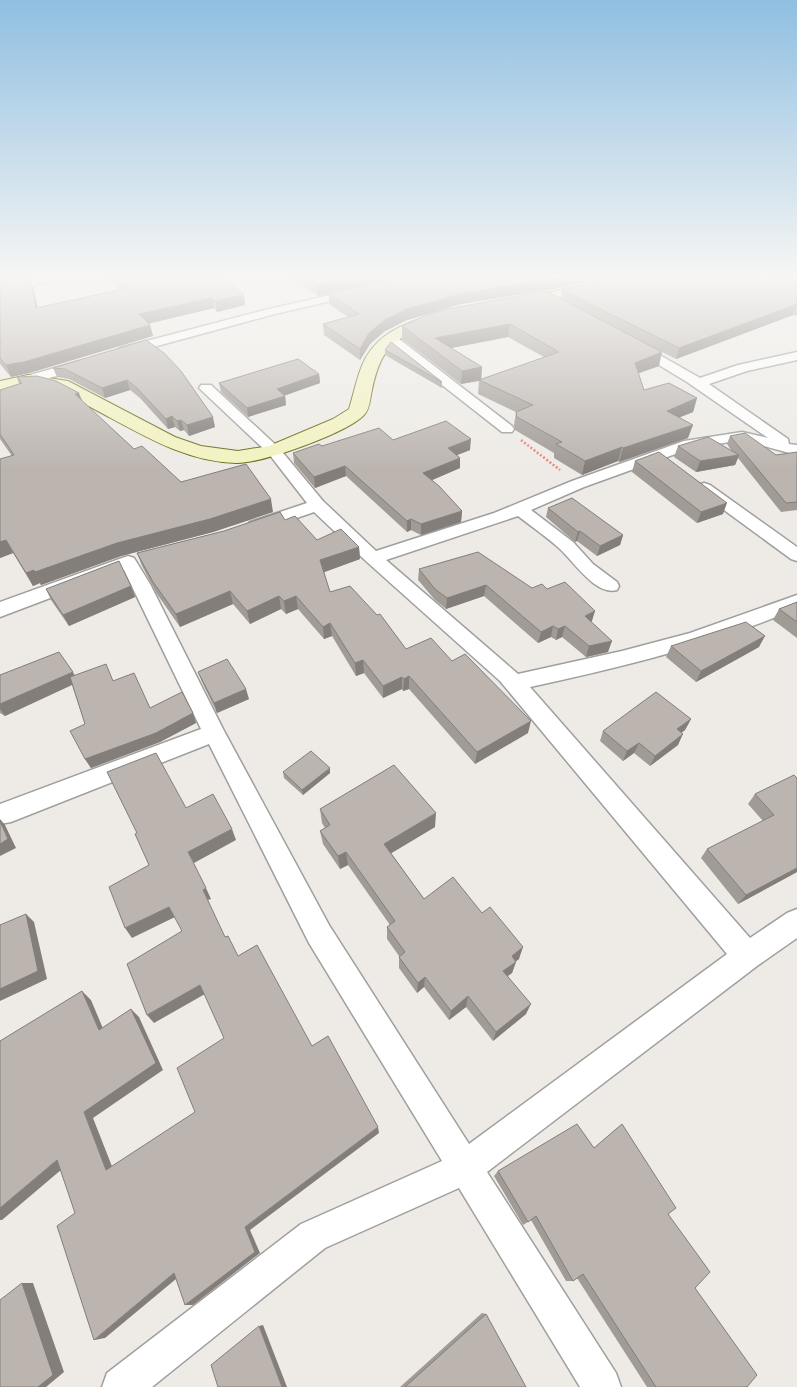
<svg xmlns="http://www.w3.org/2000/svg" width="797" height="1387" viewBox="0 0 797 1387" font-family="Commissioner,sans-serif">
<rect width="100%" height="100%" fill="#eeebe6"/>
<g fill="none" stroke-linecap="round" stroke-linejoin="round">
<g stroke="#9f9f9f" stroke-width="3">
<path id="street" d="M50 275H68L67 277 0 292V286Z
M356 289 362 292 360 294 271 315 124 355 118 351 120 348 265 310Z
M390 334 394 335 512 426 514 429 512 432H502L386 341 384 338Z
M635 341 700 378 738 365 797 352V360L747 371 709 384 788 439 789 444 797 445V453L793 454 742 440 692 448 584 487 531 510 573 542 593 564 617 582 619 586 617 590C596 596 574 562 560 549 547 537 532 527 518 516L386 560 518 674 622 651 690 633 797 595V608C711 646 621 667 530 687L750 938 787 913 797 909V938L757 966 487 1172 616 1373 621 1387H580L459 1188 325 1248 152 1387H102L107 1373 301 1224 442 1161 309 943 209 744 11 822 0 824V804L201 729 124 570 0 617V602L122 558 128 556 134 558 150 584 223 729 329 925 469 1144 727 954 500 681 367 562 314 512 262 530 256 531 250 530 247 526 250 522 307 503 269 454 199 388 201 385H211L279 448 323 501 376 551 494 513 572 481 684 441 742 432 768 438 687 382 631 348 629 345Z
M83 360 90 364 88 367 28 384 21 380 23 377Z
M704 483 710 485 797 547V561L791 559 698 491 696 488 698 485Z"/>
</g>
<g stroke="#636912" stroke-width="2">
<path id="secondary" d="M616 275H631C619 292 541 303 518 307L513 306 511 303 513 300 518 299 593 283Z
M437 314 442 316 445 319 442 322C398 336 382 342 372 390 370 398 370 409 364 415 347 433 263 463 237 463 185 462 141 434 96 410 84 404 70 393 56 389 36 384 20 387 0 391V381L28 375 68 381 175 437 201 446 238 451 269 446 333 419 349 409C353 396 356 381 361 368 374 334 404 323 437 314Z"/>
</g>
<path stroke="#e9827b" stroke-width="2" stroke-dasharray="1 1" stroke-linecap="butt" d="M284 275 300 287"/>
<path stroke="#e9827b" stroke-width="2.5" stroke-dasharray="2 2" stroke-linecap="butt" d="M521 440 560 470"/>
<use href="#street" fill="#fff" fill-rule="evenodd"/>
<use href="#secondary" fill="#f2f2c0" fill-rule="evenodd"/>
</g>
<path fill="#a19b96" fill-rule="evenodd" d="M3 275H45L30 278 33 287 38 308 120 290 100 275H221L245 305 217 312 214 308 148 324 150 325 153 336 29 373 11 377 0 364V343H1L5 280Z
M287 275H610L564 287 461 304 407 320 385 331 370 344 360 360 324 335 323 324 348 317 329 304V294L318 296Z
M797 275V316L793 315 676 359 660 351 659 366 638 373 644 390 697 398 693 412 680 417 688 438 619 462 618 461 582 475 554 458V453L515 430 514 425 516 412 478 394 479 381 461 384 402 339V326L560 299 562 290 605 280ZM508 337 544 357 481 380 482 367 451 348Z
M146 340 215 427 189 436 184 430 180 431 175 427 168 429 140 398 130 390 105 398 69 379 57 377 53 368Z
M385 350 442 382V388L385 355Z
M319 374 320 383 285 395 286 405 248 417 221 392 219 383Z
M17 377 82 401 134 449 181 482 273 512 213 532 121 556 41 585 40 583 33 586 13 553 0 558V459L12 456 0 439V390L19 384Z
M730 436 776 455 797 452V510L781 512 738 458 735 465 696 472 674 457 678 446 731 450 727 444Z
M393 440 470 450 457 455 460 458V468L432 480 462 511 461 522 421 535 411 530 407 532 346 476 315 488 294 463 293 453 322 446Z
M635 461 723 514 697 523 632 472Z
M548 508 623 535 620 545 597 556 577 541 575 542 546 517Z
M285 520 317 540 359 547 360 559 324 572 330 592 406 649 452 661 528 733 475 764 409 689 403 691 402 689 383 698 364 673 356 676 332 636 324 639 298 609 286 614 281 609 250 624 233 604 180 627 157 594 142 566 137 553Z
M419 569 532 588 592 621 591 622 608 652 586 657 562 637 556 640 551 637 538 643 484 596 446 609 435 600 418 580Z
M131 586 135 597 69 626 51 600 46 589Z
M797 602V638L773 620 779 609Z
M671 646 759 647 696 682 666 657Z
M198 672 249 699 217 713 202 682Z
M0 675 75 676 114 681 150 708 193 713 196 723 160 742 91 768 85 759V724L72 685 5 716 0 713Z
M691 719 685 730 681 733 678 745 650 766 634 753 623 761 600 741 603 731Z
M283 772 330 773 303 795 284 778Z
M797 778V872L738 904 701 858 707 849 763 821 748 804 755 794Z
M320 809 435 827 391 853 424 899 482 913 519 959 516 961 512 973 508 976 526 1014 493 1041 466 1007 449 1020 424 987 417 993 399 968V956L387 939V927L390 925 348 865 340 869 323 844 320 831 325 828 322 823Z
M622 1124 668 1214 695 1288 747 1387H647L577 1278 573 1281H566L531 1220 523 1225 494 1176 498 1171 594 1148Z
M482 1313 486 1314 526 1387H400Z"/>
<path fill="#837e7a" d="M3 275H45L30 278 33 287 40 319 6 283Z
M370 275H420L318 296 317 285Z
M574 275H610L564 287 461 304 407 320 385 331 370 344 360 360V349L369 333 385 320 407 309 461 294Z
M244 295 245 305 217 312 215 301Z
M212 298 214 308 142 325 139 314Z
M797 304 793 315 676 359 679 348Z
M510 324 508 337 435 351V338Z
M150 325 153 336 29 373 11 377 6 365Z
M662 352 659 366 631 376 635 363Z
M482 367 481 380 461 384 462 371Z
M319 374 320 383 278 398 277 389Z
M127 380 130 390 105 398 102 388Z
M79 393 84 405 75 394Z
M285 396 286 405 248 417 247 408Z
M697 398 693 412 663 424 667 411Z
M172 416 175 427 168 429 166 419Z
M213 417 215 427 189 436 187 425Z
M181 420 184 430 180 431 177 421Z
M693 425 688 438 619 462 623 448Z
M471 439 470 450 447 459 448 448Z
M622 447 618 461 582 475 585 461Z
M739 455 735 465 696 472 700 461Z
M460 458V468L423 484V473Z
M345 466 346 476 315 488 314 477Z
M271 499 273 512 213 532 121 556 41 585 35 572 117 543Z
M727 503 723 514 697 523 701 512Z
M462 511 461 522 421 535V524Z
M411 519V530L407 532V521Z
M580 531 577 541 575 542 578 532Z
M623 535 620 545 597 556 600 546Z
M6 540 13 553 0 558V542Z
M359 547 360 559 322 573 320 560Z
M34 570 40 583 33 586 26 573Z
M486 585 484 596 446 609 447 598Z
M131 586 135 597 69 626 63 615Z
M230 591 233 604 180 627 176 614Z
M279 596 281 609 250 624 247 611Z
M296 596 298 609 286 614 284 601Z
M595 611 592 621 582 627 585 616Z
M330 623 332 636 324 639 323 627Z
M553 626 551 637 538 643 541 632Z
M565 626 562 637 556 640 558 629Z
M765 636 759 647 696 682 701 671Z
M612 641 608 652 586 657 589 646Z
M363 660 364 673 356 676 355 663Z
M73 672 78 682 5 716 0 709V704Z
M409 676V689L403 691 404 679Z
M402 677V689L383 698V686Z
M246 689 249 699 217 713 214 703Z
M193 713 196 723 160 742 91 768 85 759Z
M691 719 685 730 672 740 677 729Z
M531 721 528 733 475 764 477 752Z
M683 734 678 745 650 766 655 756Z
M639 743 634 753 623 761 627 751Z
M330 768V773L303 795 302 790Z
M436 813 435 827 385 857 384 844Z
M0 819 5 825 16 848 0 856Z
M232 829 236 840 194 863 188 852Z
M346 852 348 865 340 869 338 856Z
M797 868V872L738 904 746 895Z
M206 888 211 899 208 900 203 890Z
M169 907 175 917 132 938 125 928Z
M26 914 34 922 47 979 0 1001V989Z
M523 947 519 959 508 967 512 956Z
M516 962 512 973 500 981 503 971Z
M425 977 424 987 417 993 418 983Z
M200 985 205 994 154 1023 147 1015Z
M82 991 91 1000 107 1038 99 1030Z
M468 996 466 1007 449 1020 451 1011Z
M531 1004 526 1014 493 1041 496 1032Z
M131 1009 139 1017 163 1070 93 1118 115 1174 106 1170 84 1112Z
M378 1127 379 1133 250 1230 260 1253 193 1305H185L245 1227Z
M57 1160 68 1164 2 1220H0V1208Z
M174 1273 182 1274 105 1338 94 1340Z
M22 1283H33L64 1372 46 1387H38Z
M263 1325 287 1387H282L259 1326Z"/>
<path fill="#bbb4af" stroke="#837e7a" d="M110 275H221L244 295 215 301 212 298 139 314 150 325 24 362 6 365 0 358V343H1L0 341V281L29 276 36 308 128 288Z
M301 275H370L317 285Z
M417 275H574L565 277 461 294 407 309 385 320 369 333 360 349 323 324 359 314 328 293Z
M621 275H797V304L679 348 562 290 605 280Z
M546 291 662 352 635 363 644 390 669 383 697 398 667 411 693 425 623 448 622 447 585 461 556 444 562 442 517 417 516 412 533 405 479 380 559 352 510 324 435 338 482 367 462 371 402 326 424 316 447 309Z
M146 340 164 353 181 371 213 417 187 425 181 420 177 421 172 416 166 419 137 388 127 380 102 388 65 369 53 368Z
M391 342 442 382 385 350Z
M298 359 319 374 277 389 285 396 247 408 219 383Z
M37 376 56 381 79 393 75 394 134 449 142 446 181 482 246 464 271 499 210 519 117 543 35 572 34 570 26 573 6 540 0 542V459L14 455 0 434V390L22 383 17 377Z
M446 421 471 439 448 448 460 458 423 473 439 486 462 511 421 524 411 519 407 521 345 466 314 477 293 453 319 444 322 446 379 428 393 440Z
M745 433 776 455 797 452V502L786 503 730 436Z
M708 437 739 455 700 461 678 446Z
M659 452 727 503 701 512 635 461Z
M572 498 623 535 600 546 580 531 578 532 548 508Z
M280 512 285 520 295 516 317 540 341 529 359 547 320 560 330 592 350 586 377 615 380 614 406 649 431 638 452 661 465 654 531 721 477 752 409 676 404 679 402 677 383 686 363 660 355 663 330 623 323 627 296 596 284 601 279 596 247 611 230 591 176 614 153 582 137 553 224 531Z
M478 552 532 588 542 584 547 589 565 582 595 611 585 616 612 641 589 646 565 626 558 629 553 626 541 632 486 585 447 598 435 589 419 569Z
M119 561 131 586 63 615 46 589Z
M797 602V622L779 609Z
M746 622 765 636 701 671 671 646Z
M59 652 73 672 0 704V675Z
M227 659 246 689 214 703 198 672Z
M106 664 113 681 134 673 150 708 182 692 193 713 156 733 85 759 70 731 85 724 70 677Z
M656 692 691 719 677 729 683 734 655 756 639 743 627 751 603 731Z
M311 751 330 768 302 790 283 772Z
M156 753 186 808 213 794 232 829 188 852 206 888 203 890 225 937 228 936 238 956 257 945 312 1046 328 1036 378 1127 245 1227 255 1252 185 1305 174 1273 94 1340 57 1226 75 1213 57 1160 0 1208V1041L82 991 99 1030 131 1009 156 1063 84 1112 106 1170 195 1112 177 1068 224 1038 200 985 147 1015 127 964 182 931 169 907 125 928 109 887 149 865 135 834 137 833 107 772Z
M394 765 436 813 384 844 424 899 453 877 482 913 490 907 523 947 512 956 516 962 503 971 531 1004 496 1032 468 996 451 1011 425 977 418 983 399 957 405 952 387 927 395 921 346 852 338 856 320 831 330 825 320 809Z
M794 775 797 778V868L746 895 707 849 774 815 755 794Z
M0 821 8 839 0 844Z
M26 914 38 971 0 989V925Z
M577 1124 594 1148 622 1124 676 1208 668 1214 710 1272 695 1288 757 1375 747 1387H656L583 1274 573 1281 536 1216 528 1222 498 1171Z
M22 1283 53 1375 38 1387H0V1300Z
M486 1314 526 1387H405Z
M259 1326 282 1387H218L211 1365Z"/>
<linearGradient id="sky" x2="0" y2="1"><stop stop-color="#8fbfe1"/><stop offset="0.59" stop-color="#f7f6f4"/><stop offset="1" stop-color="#f7f6f4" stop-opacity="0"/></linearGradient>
<rect width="797" height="469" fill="url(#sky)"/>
</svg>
